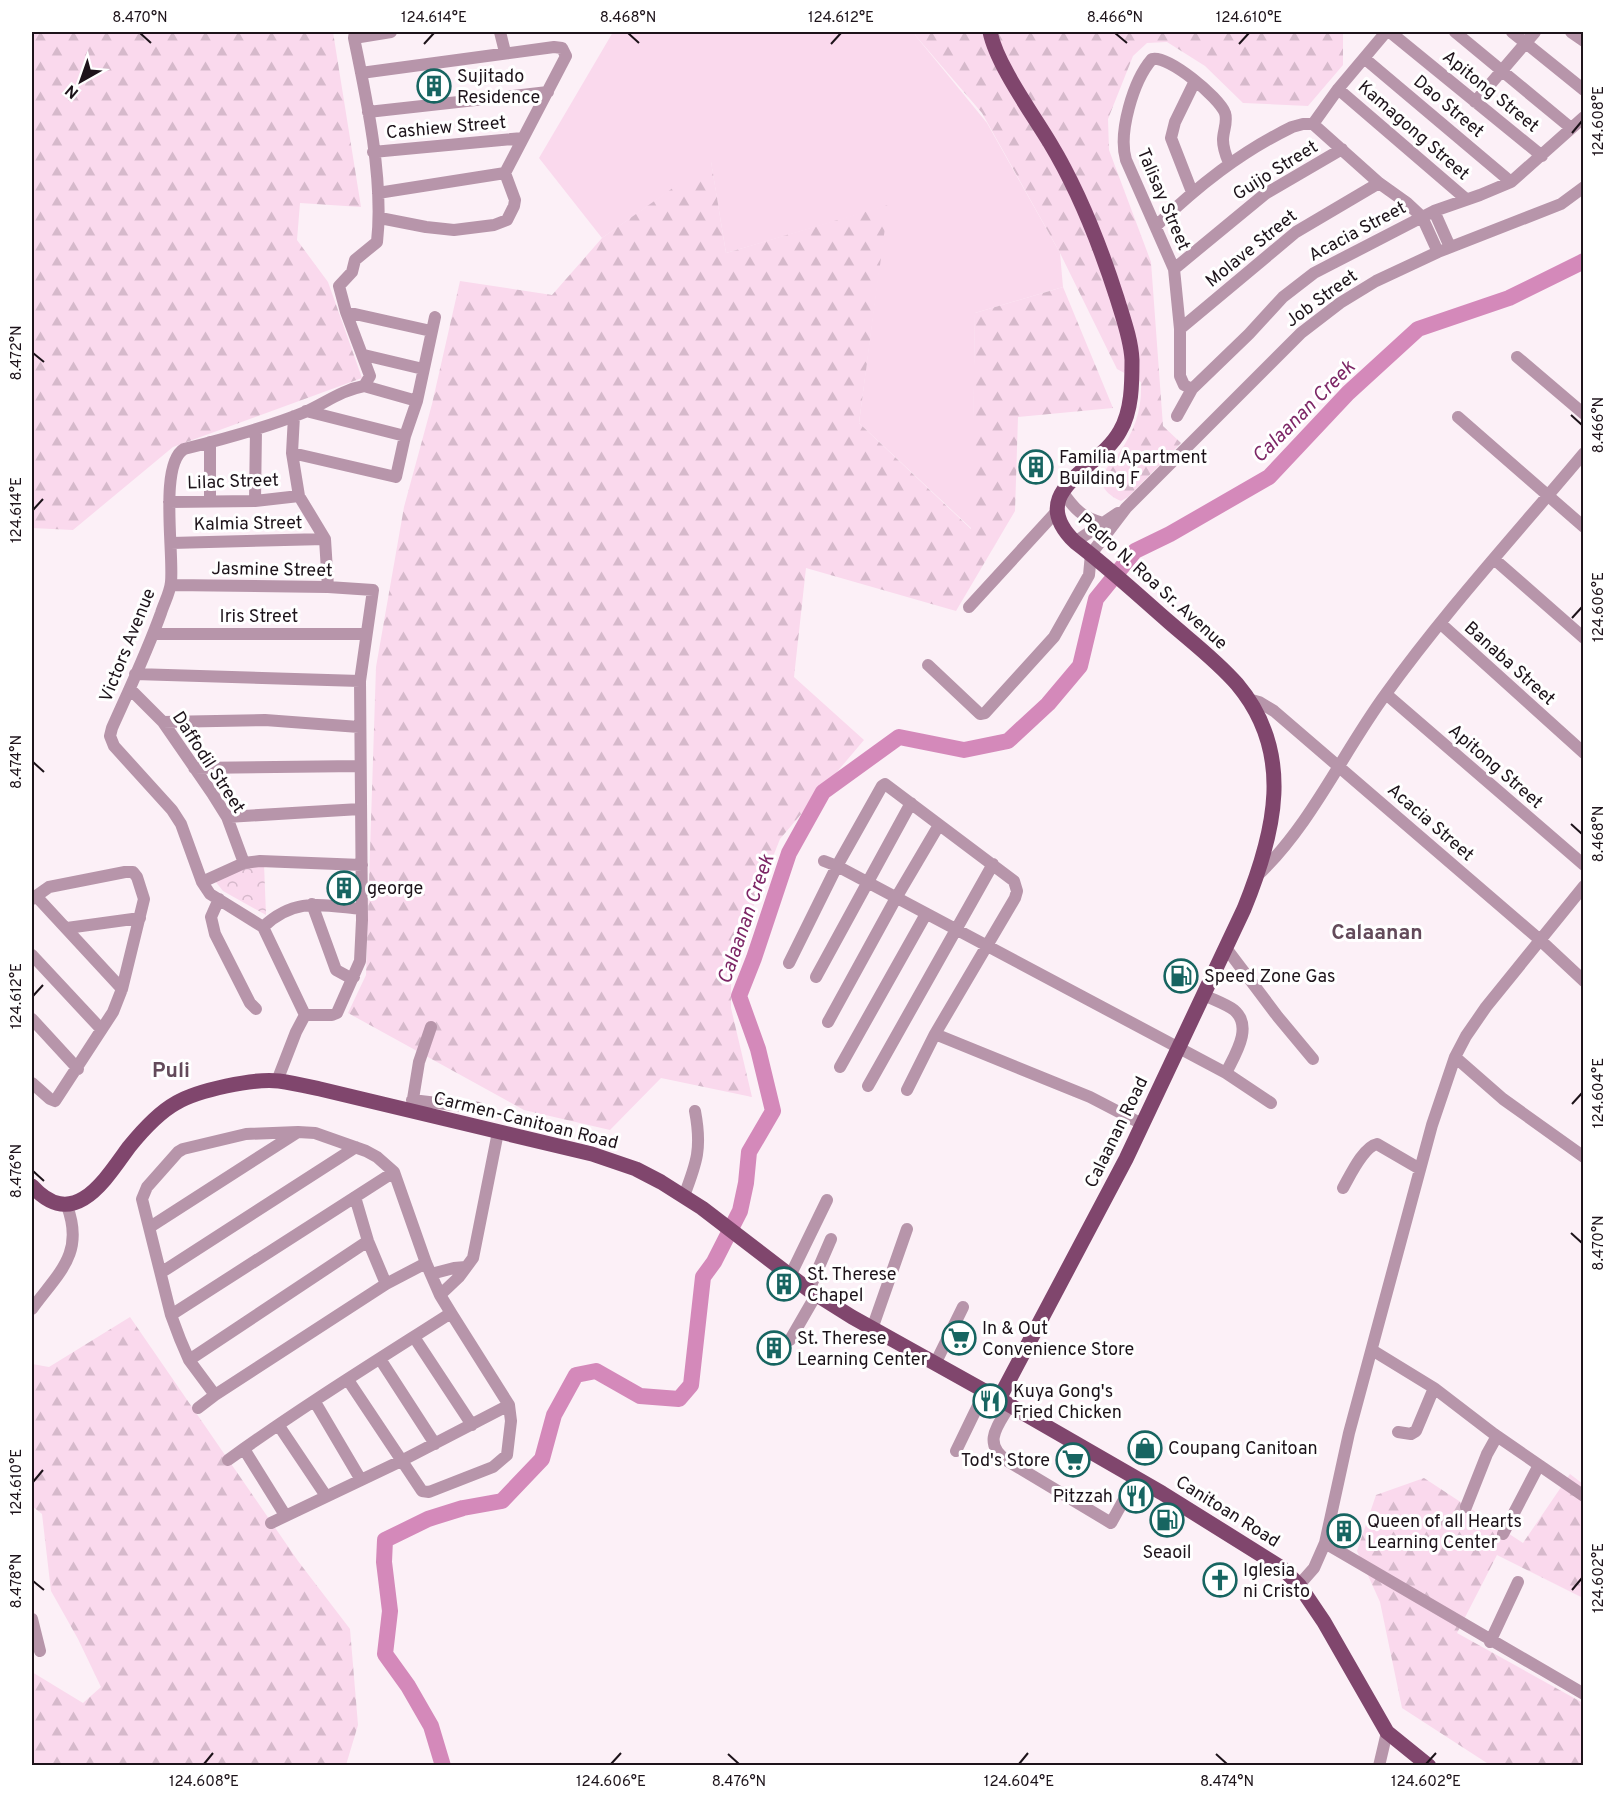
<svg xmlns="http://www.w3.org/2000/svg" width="1615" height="1797" viewBox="0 0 1615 1797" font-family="Overpass,sans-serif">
<defs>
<pattern id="forest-firs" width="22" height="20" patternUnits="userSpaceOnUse" patternTransform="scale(1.5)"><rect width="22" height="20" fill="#fad9ed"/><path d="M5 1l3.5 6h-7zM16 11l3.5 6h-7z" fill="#d6b9cb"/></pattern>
<pattern id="park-crowns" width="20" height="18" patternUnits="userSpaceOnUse" patternTransform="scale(1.5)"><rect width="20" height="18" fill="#fad9ed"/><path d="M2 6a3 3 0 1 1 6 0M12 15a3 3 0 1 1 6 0" fill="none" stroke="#d6b9cb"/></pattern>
</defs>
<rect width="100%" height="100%" fill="#fcf0f7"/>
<path fill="#fad9ed" d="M613 32H916L915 35 987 123 1060 253 1063 287 975 313 972 529 859 423 887 206 726 253 711 162 602 238 539 158Z"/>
<path fill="url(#forest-firs)" d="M32 32H333L361 207 300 203 297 240 328 282 362 378 173 447 73 530 32 528Z
M916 32H1343V65L1308 106 1243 103 1205 66 1167 42 1147 43 1133 56 1108 119 1109 150 1151 262 1163 426 1181 443 1128 497 1121 501C1111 497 1099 488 1103 477 1105 468 1113 460 1119 453 1135 430 1142 410 1141 382L1117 369 1060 253 982 113 915 35Z
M711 161 726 253 888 205 859 423 971 529 975 313 1063 287 1113 408 1018 417 1015 511 956 611 806 568 794 677 864 740 780 839 731 963V1008L752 1097 661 1078 610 1130 524 1110 348 1013 366 975 376 667 404 507 432 404 460 281 552 295 602 238Z
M130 1317 298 1561 350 1629 358 1725 346 1765H32V1672L83 1703 101 1687 78 1639 51 1591 42 1514 32 1506V1364L49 1367Z
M1570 1474 1583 1484V1598L1497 1555 1457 1633 1583 1703V1765H1490L1402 1708 1380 1602 1357 1551 1376 1495 1424 1478 1523 1543Z"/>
<path fill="url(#park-crowns)" d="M264 864 266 915 223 891 215 881 251 866Z"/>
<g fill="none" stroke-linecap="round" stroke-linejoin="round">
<path stroke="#d489ba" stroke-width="16" d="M443 1766 431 1726 408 1686 385 1654 390 1611 384 1562 385 1540 428 1519 463 1508 502 1501 542 1459 554 1415 576 1375 596 1371 640 1396 679 1399 691 1385 703 1277 714 1262 740 1211 746 1183 749 1152 773 1111 758 1049 739 996 754 958 789 853 823 792 899 737 964 750 1008 741 1048 704 1080 666 1096 599 1135 551 1170 534 1269 477 1348 393 1418 329 1509 298 1584 261"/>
<path stroke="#b795aa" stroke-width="12" d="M500 32 505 52
M1390 32 1542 156
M1455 32 1571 128
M1512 32 1584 90
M1571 32 1584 41
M354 38 391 32
M1364 58 1511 182
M361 73 554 47 562 48 566 56 505 173 515 200 514 206 507 220 494 225 454 230 426 227 380 218
M1338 89 1466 199
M1475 102 1535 32
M368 112 548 92
M1313 124 1379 183 1407 203 1422 217 1438 252
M1313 124 1338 89 1386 32
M373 152 523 138
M1192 192 1171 138 1175 122 1195 81
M378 193 505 173
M1434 211 1450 247
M1156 226C1198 186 1239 153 1292 127L1303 124H1313
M1174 269 1265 194 1342 149
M346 312 431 331
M1180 329 1296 232 1379 183
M364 355 423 369
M1517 357 1584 414
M364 386 417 401
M1192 389 1184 385 1180 376V329L1174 269 1126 160C1118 133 1133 81 1152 59 1168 55 1219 97 1225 113 1228 122 1223 131 1223 140 1223 148 1226 156 1229 163
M306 411 405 436
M294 416 292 453 299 496 325 539 328 587
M1177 416 1192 389 1249 334 1283 297 1314 273 1434 211 1480 195 1511 182 1584 117
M1458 417 1584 527
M292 453 396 477 405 436 417 401 435 317
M1062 491C1074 509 1083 518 1103 523
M210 501V442
M255 501 256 429
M169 502 255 501 299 496
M1075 542 1118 513
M171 543 325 539
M1494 559 1584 638
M171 585 328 587 373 590 360 681 362 920 360 961 337 1013 332 1015H305
M969 607 1057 511
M1440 623 1584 753
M153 634H365
M928 665 980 714 985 713 1054 637 1089 575 1091 554 1126 508 1301 333 1340 303 1376 281 1438 252 1561 204 1584 187
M135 674 360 681
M130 689 163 722 212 793 227 817 244 863
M1386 694 1584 865
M1248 699 1259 702 1274 711 1539 939 1584 981
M163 722 265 720 359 727
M194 768 360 766
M227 817 360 809
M824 861 837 866 1226 1073 1271 1103
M1257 876C1311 825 1342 754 1385 695 1446 610 1517 533 1584 453
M202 882 244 863 260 861 362 865
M36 896 122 989
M32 899 49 887 125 872H133L137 877 144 899 122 989 113 1012 55 1101 50 1099 32 1083
M219 899 211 917 215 934 250 1003 256 1009
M312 904 336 970 347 976 354 977
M263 927C295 897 321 905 361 909
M67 928 140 918
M1226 948 1278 1017 1313 1059
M32 955 101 1029
M789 963 837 866 882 786 885 784 1014 881 1017 891 1015 898 935 1034 907 1090
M816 977 911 803
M1204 995C1214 1000 1226 1004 1234 1010 1254 1027 1234 1056 1226 1073
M305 1015 263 927 210 894 202 882 181 824 172 810 114 746 110 736 112 728C129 690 147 652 161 613 164 603 170 593 171 582 174 553 159 464 184 449 224 439 266 428 305 412 325 403 342 390 364 386L370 376 346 312 339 286 352 272 355 260 377 242C384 181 367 100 354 38L355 32
M32 1019 78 1069
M828 1022 896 898 939 825
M935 1034 1090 1097 1142 1124
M1455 1057 1503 1099 1584 1157
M840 1067 926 914
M277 1081 296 1032 305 1015
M868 1086 993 864
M412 1100 479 1108
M411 1111 419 1062 431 1027
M1343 1188C1350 1176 1363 1147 1377 1144L1420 1169
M684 1196C697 1162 702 1148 695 1111
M355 1197 368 1241 386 1284
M150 1227 298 1132
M162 1272 356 1147
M431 1274 454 1268 466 1267
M790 1276 827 1200
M809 1290 831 1239
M440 1295 459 1277 473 1258 498 1132
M32 1309C58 1273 85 1254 67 1206
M171 1315 394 1172
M872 1329 907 1229
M414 1337 472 1425
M790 1340 816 1295
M1372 1350 1434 1388 1494 1434 1584 1496
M380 1359 435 1444
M189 1360 368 1241
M935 1364 963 1307
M215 1395 386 1284 426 1263
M315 1402 361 1480
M1010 1405C998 1426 982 1442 1006 1460L1111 1523 1136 1478
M198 1408 215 1395 189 1360 180 1339 171 1315 142 1199 147 1187 178 1152 183 1149 246 1134 298 1132 315 1133 366 1151 377 1157 394 1172 426 1263 440 1295 451 1313
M279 1426 326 1496
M1398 1432 1411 1434 1416 1431 1434 1388
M244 1449 285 1515
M956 1451 985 1391
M228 1460C300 1408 376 1361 451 1313L509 1405 511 1421 507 1455 493 1467 429 1492 422 1491 348 1380
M1466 1507 1487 1454 1497 1436
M271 1523 401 1461 509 1405
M1503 1534 1539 1465
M1325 1543 1584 1694
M1299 1585 1314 1568 1325 1543 1349 1433 1432 1125 1455 1057 1466 1036 1486 1007 1584 886
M32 1619 40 1651
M1490 1642 1518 1582
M1379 1766 1387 1732"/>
<path stroke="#80466d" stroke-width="15" d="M990 32C997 65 1032 113 1050 143 1079 191 1100 245 1117 298 1123 318 1131 339 1132 360 1132 383 1132 411 1120 431 1099 470 1023 491 1075 542 1108 567 1138 595 1169 622 1192 642 1217 661 1237 684 1295 753 1275 833 1244 909L1126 1159 999 1399
M32 1186C74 1232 105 1180 129 1147 142 1131 158 1113 176 1103 198 1090 254 1078 279 1081 293 1083 306 1086 320 1089L592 1154 636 1169 661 1182 702 1208 809 1290 852 1317 999 1399 1162 1493 1282 1568 1299 1585 1324 1622 1387 1732 1429 1766"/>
</g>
<path fill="none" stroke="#1d131a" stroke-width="2" d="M140 33 151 43M628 33 639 43M1115 33 1127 43M424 44 434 33M831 44 841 33M1239 44 1249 33M1572 133 1582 121M33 353 44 362M1571 415 1582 425M33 510 43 499M1572 618 1582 607M33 762 44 772M1571 824 1582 834M33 996 43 985M1572 1104 1582 1093M33 1171 44 1181M1571 1233 1582 1243M33 1482 43 1470M33 1581 44 1590M1572 1590 1582 1578M728 1754 739 1764M1216 1754 1227 1764M204 1764 213 1753M611 1764 621 1753M1019 1764 1028 1753M1426 1764 1436 1753"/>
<defs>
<g id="building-ring" transform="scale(1.725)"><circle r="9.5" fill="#fff" stroke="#176561" stroke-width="1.5"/><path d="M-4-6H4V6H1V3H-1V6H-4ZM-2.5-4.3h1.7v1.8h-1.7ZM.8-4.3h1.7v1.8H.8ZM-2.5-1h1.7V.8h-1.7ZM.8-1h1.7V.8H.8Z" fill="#176561"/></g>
<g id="fuel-ring" transform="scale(1.725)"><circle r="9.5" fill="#fff" stroke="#176561" stroke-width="1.5"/><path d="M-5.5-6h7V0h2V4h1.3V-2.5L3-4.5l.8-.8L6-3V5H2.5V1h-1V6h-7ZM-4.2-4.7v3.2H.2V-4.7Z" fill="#176561"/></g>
<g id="supermarket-ring" transform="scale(1.725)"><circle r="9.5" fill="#fff" stroke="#176561" stroke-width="1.5"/><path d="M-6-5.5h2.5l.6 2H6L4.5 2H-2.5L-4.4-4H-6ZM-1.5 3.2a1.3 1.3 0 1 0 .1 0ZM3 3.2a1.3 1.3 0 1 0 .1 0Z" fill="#176561"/></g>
<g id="restaurant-ring" transform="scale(1.725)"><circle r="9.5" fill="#fff" stroke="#176561" stroke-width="1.5"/><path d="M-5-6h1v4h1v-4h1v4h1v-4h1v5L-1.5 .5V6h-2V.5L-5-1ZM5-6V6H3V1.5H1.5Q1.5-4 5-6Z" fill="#176561"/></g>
<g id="shop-ring" transform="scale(1.725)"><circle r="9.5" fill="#fff" stroke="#176561" stroke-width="1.5"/><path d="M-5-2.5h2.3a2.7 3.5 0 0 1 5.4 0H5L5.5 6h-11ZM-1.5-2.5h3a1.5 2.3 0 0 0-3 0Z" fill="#176561"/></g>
<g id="church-ring" transform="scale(1.725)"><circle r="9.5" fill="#fff" stroke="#176561" stroke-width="1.5"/><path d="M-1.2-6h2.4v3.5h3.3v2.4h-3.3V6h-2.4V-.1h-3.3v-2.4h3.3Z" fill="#176561"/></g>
</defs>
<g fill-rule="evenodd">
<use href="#building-ring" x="434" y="86"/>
<use href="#building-ring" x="1036" y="467"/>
<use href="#building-ring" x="344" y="888"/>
<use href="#fuel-ring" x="1181" y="976"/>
<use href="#building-ring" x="784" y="1284"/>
<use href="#supermarket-ring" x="959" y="1338"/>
<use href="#building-ring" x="774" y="1348"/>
<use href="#restaurant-ring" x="990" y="1401"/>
<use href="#shop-ring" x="1145" y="1448"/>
<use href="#supermarket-ring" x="1073" y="1460"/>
<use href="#restaurant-ring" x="1136" y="1496"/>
<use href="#fuel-ring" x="1167" y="1520"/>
<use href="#building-ring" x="1344" y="1531"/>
<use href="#church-ring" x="1220" y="1580"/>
</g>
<g text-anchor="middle" stroke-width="6" stroke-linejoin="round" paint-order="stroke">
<g font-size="18" fill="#1d131a" stroke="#fff" text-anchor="start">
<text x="457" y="82">Sujitado<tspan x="457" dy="21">Residence</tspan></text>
<text x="1059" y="463">Familia Apartment<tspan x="1059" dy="21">Building F</tspan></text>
<text x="367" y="894">george</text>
<text x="1204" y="982">Speed Zone Gas</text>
<text x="807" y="1280">St. Therese<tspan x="807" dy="21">Chapel</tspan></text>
<text x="982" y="1334">In &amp; Out<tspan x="982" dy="21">Convenience Store</tspan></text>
<text x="797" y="1344">St. Therese<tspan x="797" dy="21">Learning Center</tspan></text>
<text x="1013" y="1397">Kuya Gong's<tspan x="1013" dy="21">Fried Chicken</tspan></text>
<text x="1168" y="1454">Coupang Canitoan</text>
<text x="1050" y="1466" text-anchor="end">Tod's Store</text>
<text x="1113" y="1502" text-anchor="end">Pitzzah</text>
<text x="1367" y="1527">Queen of all Hearts<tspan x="1367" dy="21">Learning Center</tspan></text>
<text x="1167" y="1558" text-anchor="middle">Seaoil</text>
<text x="1243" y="1576">Iglesia<tspan x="1243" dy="21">ni Cristo</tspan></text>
</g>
<g font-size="18" fill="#1d131a" stroke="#fff">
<text transform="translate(1491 91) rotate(39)" y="6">Apitong Street</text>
<text transform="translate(1449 106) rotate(40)" y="6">Dao Street</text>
<text transform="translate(446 127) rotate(-5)" y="6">Cashiew Street</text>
<text transform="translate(1414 130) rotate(41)" y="6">Kamagong Street</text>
<text transform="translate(1275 170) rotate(-32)" y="6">Guijo Street</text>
<text transform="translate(1164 199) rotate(67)" y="6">Talisay Street</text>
<text transform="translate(1357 231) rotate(-28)" y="6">Acacia Street</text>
<text transform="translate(1251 248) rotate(-39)" y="6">Molave Street</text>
<text transform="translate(1321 298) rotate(-36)" y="6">Job Street</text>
<text transform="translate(233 481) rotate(-2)" y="6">Lilac Street</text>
<text transform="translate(248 523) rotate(-1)" y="6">Kalmia Street</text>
<text transform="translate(272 569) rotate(1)" y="6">Jasmine Street</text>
<text transform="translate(1153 581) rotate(42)" y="6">Pedro N. Roa Sr. Avenue</text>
<text x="259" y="622">Iris Street</text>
<text transform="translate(127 645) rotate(-68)" y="6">Victors Avenue</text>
<text transform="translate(1510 663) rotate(42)" y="6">Banaba Street</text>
<text transform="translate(209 762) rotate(57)" y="6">Daffodil Street</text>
<text transform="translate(1496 766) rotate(41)" y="6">Apitong Street</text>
<text transform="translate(1431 822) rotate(41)" y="6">Acacia Street</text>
<text transform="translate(526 1120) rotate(14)" y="6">Carmen-Canitoan Road</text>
<text transform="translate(1116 1132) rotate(-64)" y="6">Calaanan Road</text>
<text transform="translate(1228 1511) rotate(32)" y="6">Canitoan Road</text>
</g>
<g font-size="20" font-style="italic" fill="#7d2666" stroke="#fff">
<text transform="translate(1303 411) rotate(-45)" y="7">Calaanan Creek</text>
<text transform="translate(745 919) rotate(-71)" y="7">Calaanan Creek</text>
</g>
<g font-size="21" font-weight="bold" fill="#634a5a" stroke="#fff">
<text x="1377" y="939">Calaanan</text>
<text x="171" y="1077">Puli</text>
</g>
</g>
<rect width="1615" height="1797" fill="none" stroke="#ffffff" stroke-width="66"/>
<g transform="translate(81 81) rotate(220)" stroke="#ffffff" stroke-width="4.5" paint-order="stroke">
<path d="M0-4.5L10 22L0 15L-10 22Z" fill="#1d131a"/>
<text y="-9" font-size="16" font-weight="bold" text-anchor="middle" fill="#1d131a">N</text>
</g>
<rect x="33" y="33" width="1549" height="1731" fill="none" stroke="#1d131a" stroke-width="2"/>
<g font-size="15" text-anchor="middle" fill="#1d131a">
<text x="140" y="22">8.470°N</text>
<text x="434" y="22">124.614°E</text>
<text x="628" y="22">8.468°N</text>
<text x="841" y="22">124.612°E</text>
<text x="1115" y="22">8.466°N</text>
<text x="1249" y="22">124.610°E</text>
<text transform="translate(1598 121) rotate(-90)" y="5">124.608°E</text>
<text transform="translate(16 353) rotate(-90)" y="5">8.472°N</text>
<text transform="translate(1598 425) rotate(-90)" y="5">8.466°N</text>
<text transform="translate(16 510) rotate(-90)" y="5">124.614°E</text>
<text transform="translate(1598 607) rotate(-90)" y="5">124.606°E</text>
<text transform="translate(16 762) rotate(-90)" y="5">8.474°N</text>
<text transform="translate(1598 834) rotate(-90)" y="5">8.468°N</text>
<text transform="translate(16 996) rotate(-90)" y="5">124.612°E</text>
<text transform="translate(1598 1093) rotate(-90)" y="5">124.604°E</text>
<text transform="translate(16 1171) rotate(-90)" y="5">8.476°N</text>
<text transform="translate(1598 1243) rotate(-90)" y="5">8.470°N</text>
<text transform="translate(16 1482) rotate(-90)" y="5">124.610°E</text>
<text transform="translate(1598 1578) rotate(-90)" y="5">124.602°E</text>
<text transform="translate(16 1581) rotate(-90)" y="5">8.478°N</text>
<text x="204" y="1786">124.608°E</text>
<text x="611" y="1786">124.606°E</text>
<text x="739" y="1786">8.476°N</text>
<text x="1019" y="1786">124.604°E</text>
<text x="1227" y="1786">8.474°N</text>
<text x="1426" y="1786">124.602°E</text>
</g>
</svg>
